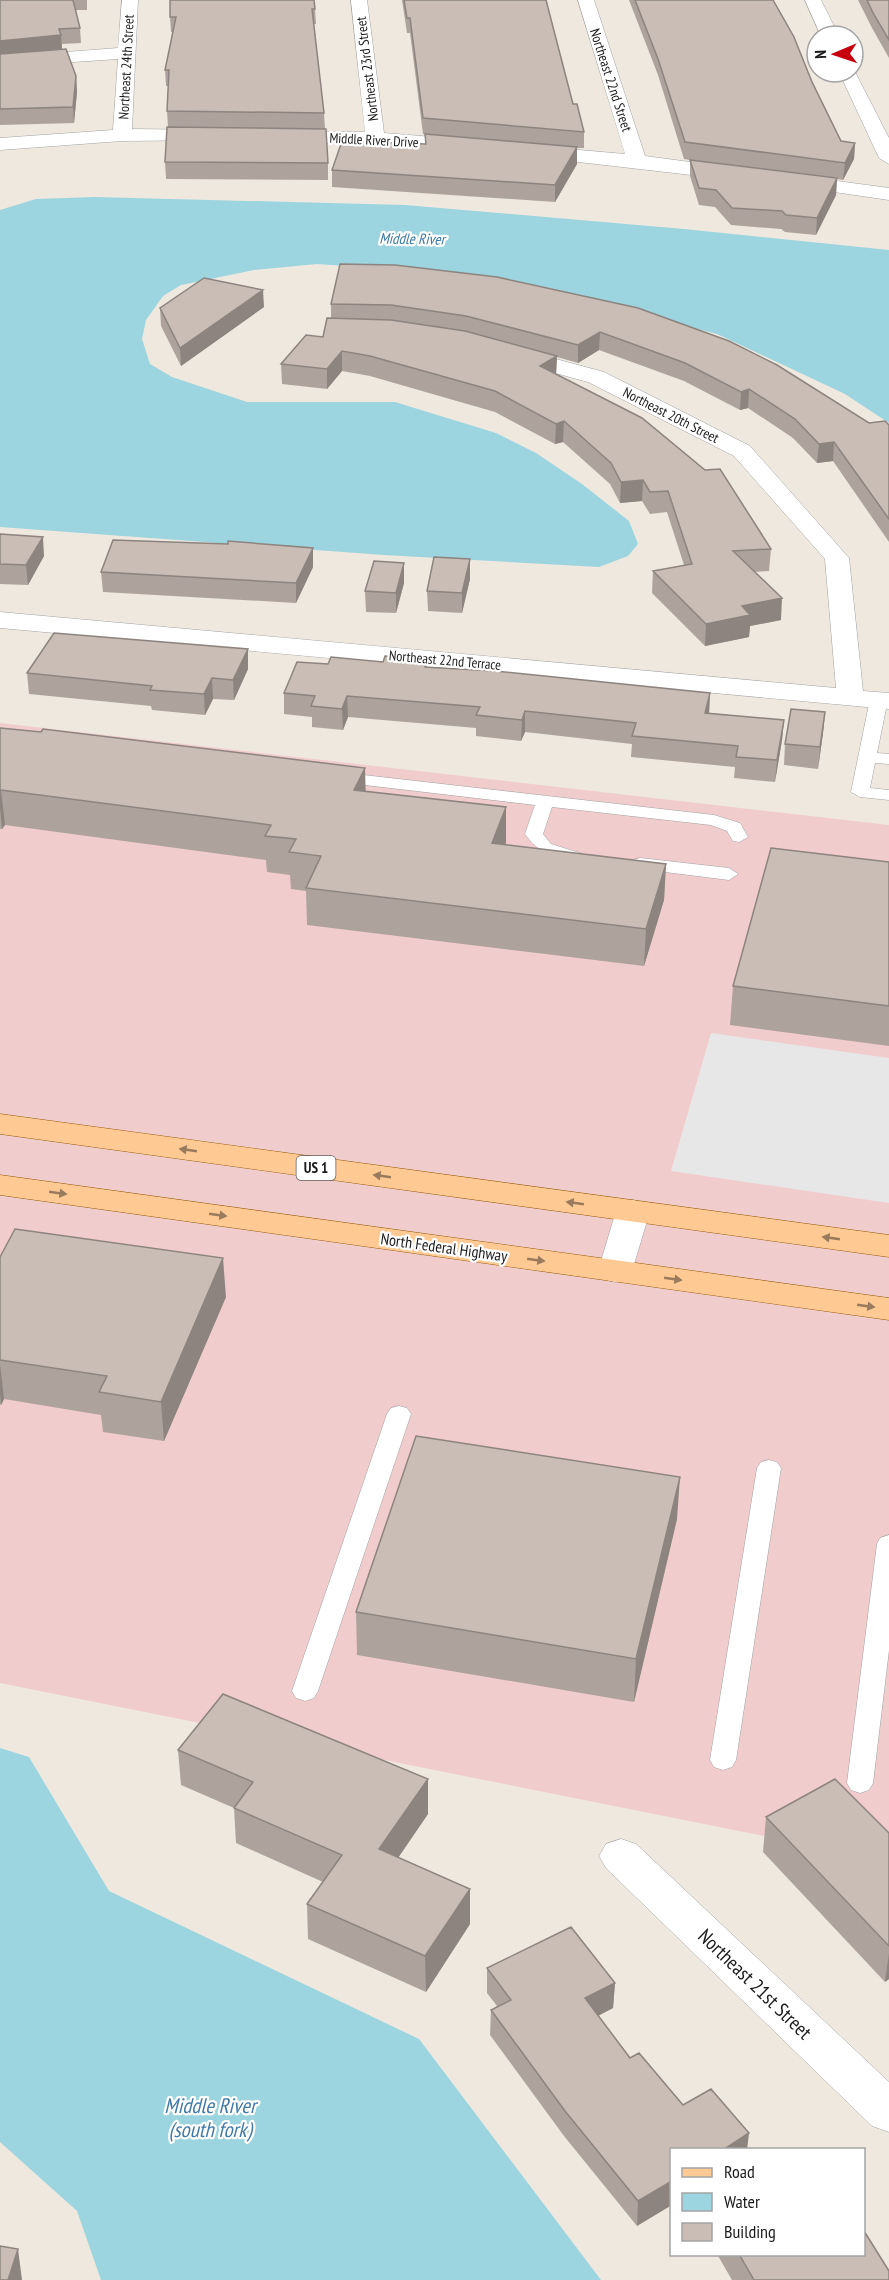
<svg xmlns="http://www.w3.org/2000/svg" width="889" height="2280" viewBox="0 0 889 2280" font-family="'PT Sans Narrow',sans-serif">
<rect width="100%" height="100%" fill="#eee8df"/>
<path fill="#f1cccd" d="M0 723 889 825V1861L0 1683Z"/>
<path fill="#e7e7e7" d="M711 1033 889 1058V1203L671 1171Z"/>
<path fill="#9cd5df" d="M95 197 405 205 684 229 889 250V423L845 394 717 334 568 296 435 272 317 264 254 270 181 285 163 296 146 320 142 339 150 364 172 377 247 402H395L496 433 536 453 582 484 629 521 638 544 628 556 599 567 384 555 0 527V210L36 199Z
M0 1748 29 1757 109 1891 419 2039 601 2280H101L77 2211 0 2142Z"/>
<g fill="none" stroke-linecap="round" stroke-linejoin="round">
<g stroke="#a2a2a2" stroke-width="1">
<path id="service" d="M879 694 888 699 877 753 889 754V764L875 763 870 788 889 790V800L860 797 851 792 870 699Z
M337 772 714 815 740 823 748 837 739 842 733 841 727 831 711 825 552 807 543 834 551 844 583 854 585 858 583 862C561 867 537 851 525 834L535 805 331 781 328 777Z
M640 858 729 868 738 874 729 880 633 868 631 864 633 860Z
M399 1406 407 1408 411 1414 318 1691 314 1698 305 1701 296 1698 292 1691 387 1414 391 1408Z
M769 1460 777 1462 781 1468 736 1760 732 1767 723 1770 714 1767 710 1760 757 1468 761 1462Z
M889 1535V1650L873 1783 869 1790 860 1793 851 1790 847 1783 877 1544 880 1538Z"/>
</g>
<g stroke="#a2a2a2" stroke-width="1">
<path id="minor" d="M122 0H138L132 129 212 130 221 136 219 140 122 141 0 150V138L113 130 118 59 0 67V57L118 48Z
M351 0H367L384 133 470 140 477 142 479 146 477 150 275 141 273 137 282 131 365 132Z
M578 0H594L645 156 735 168 742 170 745 174 742 178 735 180 526 156 524 152 526 148 533 146 625 154Z
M805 0H821L839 36H821Z
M853 68 889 138V164L879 158 839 72H853Z
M793 175 889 188V200L786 185 783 181Z
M515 348 604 372 750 446 849 558 863 691 889 693V709L0 628V612L836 688 825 559 734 456 588 382 507 360 504 355 507 350Z
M633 1200 645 1204 650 1211 632 1271 627 1279 615 1282 603 1279 598 1271 616 1211 621 1204Z
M621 1839 636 1844 889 2082V2132L872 2126 606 1868 599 1856 606 1844Z"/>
</g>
<g stroke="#925800" stroke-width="1">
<path id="primary" d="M0 1114 889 1235V1257L0 1134Z
M0 1175 889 1298V1320L0 1195Z"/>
</g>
<use href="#service" fill="#fff" fill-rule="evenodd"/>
<use href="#minor" fill="#fff" fill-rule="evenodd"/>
<use href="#primary" fill="#ffc993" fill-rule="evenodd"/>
</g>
<path fill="#ada39c" d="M0 0H87V10H76L80 28 81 43 62 44V50L76 76 77 92 74 123 0 125Z
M402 0H546L573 104 584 132V148H577V164L555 202 332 187V170L425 144V134H423L410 33H407Z
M629 0H773L841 141 855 143 854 159 843 180 837 179 836 195 816 235 785 232 781 229 731 225 715 207 699 205 690 176V160L684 159 658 75Z
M858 0H889V58L872 28Z
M315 9 316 24H314L324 113 325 129 168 127 167 111 168 86H166L165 70 173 32H171L170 17Z
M165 162 328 163V180L166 179Z
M497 277 869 423 889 425V542L833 461 817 463 793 438 748 408 740 410 684 381 599 350 578 363 557 357 556 374 771 549 769 571 754 572 781 620 750 626 749 637 705 646 652 593 653 571 684 565 667 512 650 514 642 501 620 503 610 484 563 442 555 444 495 412 370 376 342 371 327 389 282 384 281 364 323 337 331 318V304Z
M264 307 181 366 161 326 160 308Z
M0 534 44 556 28 585 0 584Z
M313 548V567L296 603 103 592 101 572Z
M404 563V583L396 613 366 612 365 591Z
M470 579 462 613 428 611 427 591Z
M248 649V669L234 700 213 699 205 715 152 710 151 706 29 694 27 673Z
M427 660V667L710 693 709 713 784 720 782 740 775 782 734 778 735 767 631 757 632 744 525 732 521 741 476 736V728L348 717 343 730 312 727V717L284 714V693L328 664Z
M825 712 823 733 818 769 784 765 785 744Z
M0 728 365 791 506 843 505 845 666 864 664 900 644 966 307 925 306 891 291 889 290 875 267 872 266 860 5 825 2 829H0Z
M889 862V1046L730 1025 733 986Z
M0 1257 226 1297 164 1441 103 1432 101 1415 4 1399 1 1405H0Z
M677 1519 634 1702 357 1655 356 1612Z
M178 1750 428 1779V1814L398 1858 470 1889V1924L426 1992 308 1939 307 1904 323 1882 236 1843 234 1808 181 1785Z
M766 1817 889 1833V1979L885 1982 763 1852Z
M487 1968 615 1983 613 2008 598 2016 630 2058 683 2105 637 2226 564 2136 490 2035 491 2010 497 2006 487 1993Z
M717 2254H864L889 2280H732Z"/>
<path fill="#8d847f" d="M61 35 62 50 0 57V41Z
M76 76 77 92 74 123 73 107Z
M855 143 854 159 843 180 845 163Z
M577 147V164L555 202V185Z
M837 178 836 195 816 235 817 218Z
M263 290 264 307 181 366 180 348Z
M600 332 599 350 578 363V345Z
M342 351V371L327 389V369Z
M557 356 556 376 540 366Z
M749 389 748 408 740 410 741 392Z
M564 421 563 442 555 444 556 424Z
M834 442 833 461 817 463 819 444Z
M643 480 642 501 620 503 621 482Z
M43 537 44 556 28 585 26 565Z
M313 548V567L296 603V583Z
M470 559V579L462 613V593Z
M404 563V583L396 613V593Z
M782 598 781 620 750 626 749 637 705 646 706 624 742 606Z
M248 649V669L234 700 233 680Z
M212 678 213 699 205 715 204 694Z
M710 693 709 714 705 713Z
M347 696 348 717 343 730 342 709Z
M525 711V732L521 741 522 720Z
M825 712 823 733 818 769 820 747Z
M784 720 782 740 775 782 777 760Z
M365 768 366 803 354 790Z
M1 790 5 825 2 829 0 807V791Z
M506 807V843L492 880V843Z
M666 864 664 900 644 966 646 929Z
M223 1258 226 1297 164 1441 161 1402Z
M0 1364 4 1399 1 1405 0 1394Z
M680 1477 677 1519 634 1702 636 1659Z
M428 1779V1814L380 1884 379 1849Z
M470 1889V1924L426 1992 425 1956Z
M889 1953V1979L885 1982Z
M615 1983 613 2008 584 2023 585 1998Z
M749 2133 747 2150H723Z
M672 2181V2205L637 2226 638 2201Z
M18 2249 22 2280H8Z"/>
<path fill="#c9bdb5" stroke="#8d847f" stroke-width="1.5" d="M0 0H73L80 28 59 29 61 35 0 41Z
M170 0H314L315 9H312L324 113 167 111 169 70H165L176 17H170Z
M404 0H546L573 104H577L584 132 423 118 410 18H407Z
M635 0H773L794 37 812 82 841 141 855 143 845 163 685 142 658 59Z
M867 0H889V40L873 13Z
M66 49 76 76 73 107 0 109V54Z
M167 127 326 129 328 163 165 162Z
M425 134 577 147 555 185 332 170 342 141 426 144Z
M690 160 837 178 817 218 786 215 782 211 732 208 716 190 699 188Z
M340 264 395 265 497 277 638 308 729 341 777 365 869 423 885 421 889 425V519L834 442 819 444 795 419 749 389 741 392 685 363 600 332 578 345 466 316 391 305 331 304Z
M204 278 263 290 180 348 160 308Z
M327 318 391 320 465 331 557 356 540 366 642 418 705 470 720 469 771 549 733 551 782 598 742 606 750 615 706 624 653 571 692 564 668 491 650 492 643 480 621 482 611 463 564 421 556 424 495 391 370 356 342 351 327 369 281 364 306 335 323 337Z
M0 534 43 537 26 565 0 564Z
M113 540 228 544V541L313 548 296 583 101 572Z
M434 557 470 559 462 593 427 591Z
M374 561 404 563 396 593 365 591Z
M54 633 248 649 233 680 212 678 204 694 150 690 152 686 27 673Z
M385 656 427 660 425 667 495 671 710 693 705 713 784 720 777 760 736 757 738 746 632 736 636 723 525 711 522 720 476 715 480 707 347 696 342 709 311 706 315 696 284 693 297 662 328 664 331 657 383 662Z
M791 709 825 712 820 747 785 744Z
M0 728 41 732 43 729 365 768 354 790 506 807 492 843 666 864 646 929 306 888 321 856 289 852 296 839 265 836 271 825 1 790 0 791Z
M771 848 889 862V1006L733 986Z
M15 1229 223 1258 161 1402 99 1392 107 1376 0 1360V1257Z
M416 1436 680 1477 636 1659 356 1612Z
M223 1694 428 1779 379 1849 470 1889 425 1956 307 1904 342 1855 234 1808 253 1782 178 1750Z
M835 1779 889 1833V1946L766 1817Z
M571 1927 615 1983 585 1998 630 2058 639 2053 683 2105 711 2089 749 2133 723 2150H672V2181L638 2201 565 2111 491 2010 511 2000 487 1968Z
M864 2231 889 2271V2280H754L739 2254H864Z
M0 2246 18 2249 8 2280H0Z"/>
<defs><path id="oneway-solid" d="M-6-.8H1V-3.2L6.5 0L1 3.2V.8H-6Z" transform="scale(1.5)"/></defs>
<g fill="#987b5d">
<use href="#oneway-solid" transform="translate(188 1150) rotate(-172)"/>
<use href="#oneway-solid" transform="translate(382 1176) rotate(-172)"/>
<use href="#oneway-solid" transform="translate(58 1193) rotate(8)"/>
<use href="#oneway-solid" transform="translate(575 1203) rotate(-172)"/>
<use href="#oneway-solid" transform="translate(218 1215) rotate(8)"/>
<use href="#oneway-solid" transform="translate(831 1238) rotate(-172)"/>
<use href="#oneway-solid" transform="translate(536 1260) rotate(8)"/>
<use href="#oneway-solid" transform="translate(673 1279) rotate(8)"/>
<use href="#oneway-solid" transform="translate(866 1306) rotate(8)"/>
</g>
<g text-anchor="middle" stroke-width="4.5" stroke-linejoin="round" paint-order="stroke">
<g font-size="14" fill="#1b1b1b" stroke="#fff">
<text transform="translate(126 67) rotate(-87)" y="5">Northeast 24th Street</text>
<text transform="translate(367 69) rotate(-97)" y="5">Northeast 23rd Street</text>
<text transform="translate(611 80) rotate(72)" y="5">Northeast 22nd Street</text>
<text transform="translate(374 140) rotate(3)" y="5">Middle River Drive</text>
<text transform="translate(671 415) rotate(27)" y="5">Northeast 20th Street</text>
<text transform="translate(445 660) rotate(5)" y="5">Northeast 22nd Terrace</text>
</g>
<g font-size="15" font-style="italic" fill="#407aa8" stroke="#fff">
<text transform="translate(412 239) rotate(1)" y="5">Middle River</text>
</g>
<rect fill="#fff" stroke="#5f5f5f" stroke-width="1.5" x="296.5" y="1156" width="39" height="24" rx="4.5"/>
<g font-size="15" font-weight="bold" fill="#1b1b1b">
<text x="316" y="1173">US 1</text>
</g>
<g font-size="16" fill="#1b1b1b" stroke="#fff">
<text transform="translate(444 1247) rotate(8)" y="6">North Federal Highway</text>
</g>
<g font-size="20" fill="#1b1b1b" stroke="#fff">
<text transform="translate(755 1984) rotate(44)" y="7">Northeast 21st Street</text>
</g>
<g font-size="21" font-style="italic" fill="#407aa8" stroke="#fff">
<text x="210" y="2113">Middle River<tspan x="210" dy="24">(south fork)</tspan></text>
</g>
</g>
<rect x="670" y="2148" width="195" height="108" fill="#ffffff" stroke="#a4a4a4" stroke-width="1.5"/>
<rect x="682" y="2168" width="30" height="9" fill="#ffc993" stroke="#a4a4a4" stroke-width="1.5"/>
<text x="724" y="2178" font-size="18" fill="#1b1b1b">Road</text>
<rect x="682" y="2193" width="30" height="18" fill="#9cd5df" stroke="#a4a4a4" stroke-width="1.5"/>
<text x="724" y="2208" font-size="18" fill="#1b1b1b">Water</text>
<rect x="682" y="2223" width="30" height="18" fill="#c9bdb5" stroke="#a4a4a4" stroke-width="1.5"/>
<text x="724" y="2238" font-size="18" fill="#1b1b1b">Building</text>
<g transform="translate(835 54) rotate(268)"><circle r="28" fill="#ffffff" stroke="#a4a4a4" stroke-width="1.5"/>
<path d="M0-4.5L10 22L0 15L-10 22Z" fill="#c6000d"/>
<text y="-9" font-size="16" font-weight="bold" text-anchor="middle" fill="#1b1b1b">N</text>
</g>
</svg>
